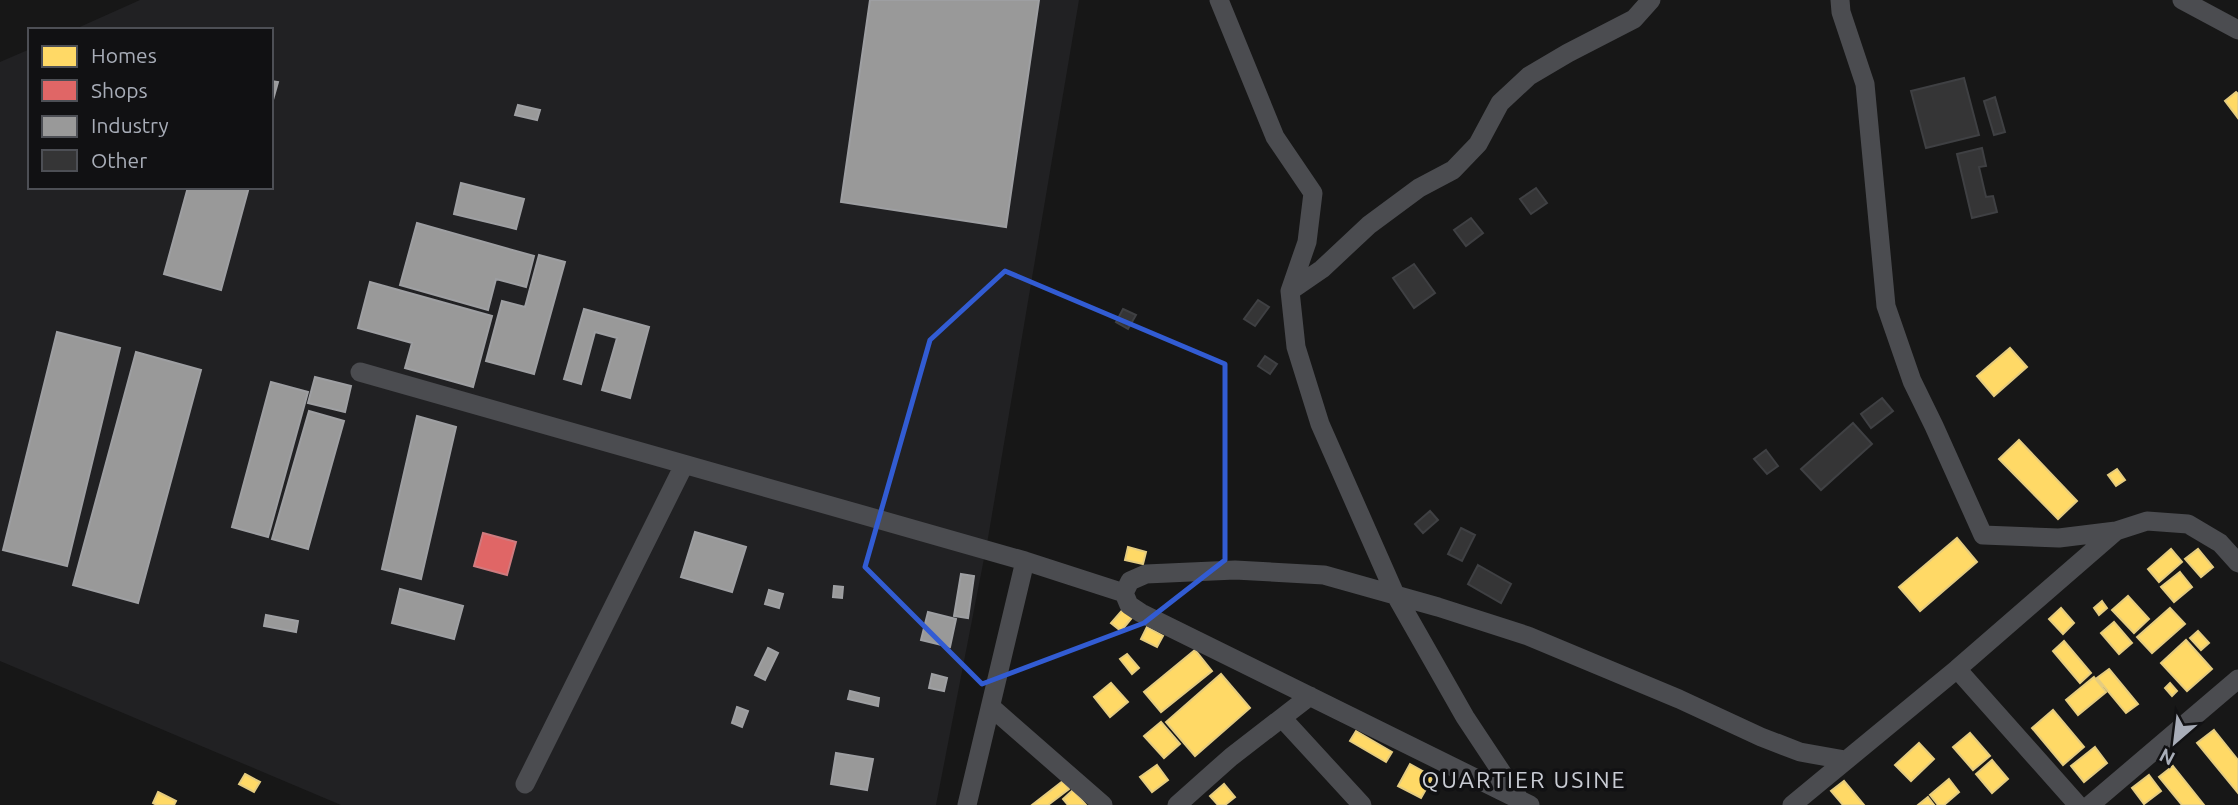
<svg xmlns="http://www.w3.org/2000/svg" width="2238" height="805" viewBox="0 0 2238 805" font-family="Ubuntu,sans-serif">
<rect width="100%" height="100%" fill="#171717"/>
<path fill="#212123" d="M140 0H1079L988 538 936 805H341L0 661V62L30 49V187H271V30H73Z"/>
<path fill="#ffd966" stroke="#e5cc7f" stroke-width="2" d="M2236 92 2238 94V118L2225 101Z
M2010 348 2027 367 1994 396 1977 376Z
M2019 440 2077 501 2058 519 1999 459Z
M2117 469 2125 480 2116 486 2108 475Z
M1957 538 1977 562 1920 611 1899 587Z
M1128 547 1146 552 1143 564 1125 560Z
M2171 549 2182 562 2159 582 2148 569Z
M2198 549 2213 567 2201 577 2185 559Z
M2180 572 2192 587 2174 602 2161 587Z
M2128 596 2149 619 2134 633 2112 610Z
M2102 601 2107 608 2099 615 2094 608Z
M1126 606 1135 614 1121 631 1111 623Z
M2061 608 2074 623 2063 634 2049 619Z
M2170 608 2185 624 2152 653 2137 637Z
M2114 622 2132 643 2119 654 2101 633Z
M1147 627 1163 636 1157 647 1141 639Z
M2198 631 2209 643 2201 650 2190 638Z
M2186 640 2212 669 2187 691 2161 663Z
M2064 641 2091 673 2080 683 2053 651Z
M1195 650 1212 671 1161 712 1144 692Z
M1127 654 1139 668 1132 674 1120 659Z
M2109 669 2138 704 2126 713 2097 678Z
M1221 674 1250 708 1195 756 1166 722Z
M2094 677 2106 692 2078 715 2066 700Z
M1111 683 1128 702 1110 717 1094 697Z
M2170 683 2177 691 2172 696 2165 688Z
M2053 710 2084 747 2063 765 2032 728Z
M1161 722 1180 744 1164 758 1144 736Z
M2214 730 2238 760V793L2197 743Z
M1356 731 1392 752 1386 762 1350 741Z
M1970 733 1990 756 1973 770 1953 747Z
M1919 743 1934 759 1911 781 1895 765Z
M2095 747 2107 763 2084 782 2071 766Z
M1992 760 2008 779 1992 793 1976 774Z
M1410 764 1433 777 1421 798 1398 786Z
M1157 765 1168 780 1152 792 1140 777Z
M2173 766 2204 805H2182L2159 777Z
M245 774 260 782 254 792 239 784Z
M2149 775 2161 791 2144 804 2132 788Z
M1949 779 1959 792 1944 805H1938L1930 795Z
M1063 781 1069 789 1048 805H1032Z
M1844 781 1864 805H1843L1831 791Z
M1224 784 1235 797 1225 805H1218L1210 796Z
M1073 790 1086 805H1068L1063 799Z
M158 792 176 801 174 805H157L153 803Z
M1928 797 1934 805H1918Z"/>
<path fill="#e06666" stroke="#cf7b7f" stroke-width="2" d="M483 533 516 542 507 575 474 566Z"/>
<path fill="#999" stroke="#9e9fa2" stroke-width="2" d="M870 0H1039L1006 227 841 202Z
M271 81 278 82 271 107Z
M518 105 540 110 537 120 515 115Z
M461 183 524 199 516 229 454 214Z
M188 187H249L221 290 164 274Z
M417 223 534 256 526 287 496 279 488 310 400 285Z
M539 255 565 262 534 374 486 361 502 301 525 307Z
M370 282 492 316 473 387 405 368 412 343 358 328Z
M584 309 649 327 630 398 602 390 617 338 595 332 581 384 564 379Z
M57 332 120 348 67 566 3 550Z
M136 352 201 370 138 603 73 585Z
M315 377 351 386 345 412 308 403Z
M271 382 308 392 268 537 232 527Z
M309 411 344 421 308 549 272 539Z
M417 416 456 427 421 579 382 569Z
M695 532 746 547 732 592 681 577Z
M961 574 974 576 968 618 954 616Z
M834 586 843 587 842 598 833 597Z
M400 589 463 606 454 639 392 623Z
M769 590 783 594 779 608 765 604Z
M928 612 956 619 950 647 921 640Z
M266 615 298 621 296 632 264 626Z
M768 648 778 653 765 680 755 675Z
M932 674 947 678 944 691 929 688Z
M850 691 879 698 878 706 848 699Z
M737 707 748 711 742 727 732 723Z
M836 753 873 759 867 790 831 784Z"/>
<path fill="#353536" stroke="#3f4043" stroke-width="2" d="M1964 78 1979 135 1926 148 1911 91Z
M1995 97 2005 132 1994 135 1984 101Z
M1982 148 1986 166 1979 167 1986 197 1993 196 1997 212 1972 218 1957 154Z
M1536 188 1547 203 1531 214 1520 199Z
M1471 218 1483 233 1466 246 1454 230Z
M1414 264 1435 293 1414 308 1393 278Z
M1258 300 1269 307 1255 326 1244 319Z
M1123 309 1136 315 1128 329 1116 322Z
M1265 356 1277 364 1270 374 1258 366Z
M1882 398 1893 411 1871 428 1861 414Z
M1853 423 1872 444 1821 490 1801 469Z
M1766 450 1778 466 1767 474 1754 459Z
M1430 511 1438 520 1423 533 1415 524Z
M1461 528 1475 535 1462 561 1448 554Z
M1478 565 1511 584 1501 603 1468 584Z"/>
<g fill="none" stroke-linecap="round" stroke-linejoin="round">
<path stroke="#4b4c50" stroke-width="19" d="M1219 0 1275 137 1313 193 1307 242 1290 291 1296 347 1320 424 1395 594 1465 717 1518 797
M1840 0 1841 12 1865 84 1886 306 1912 381 1934 426 1983 535 2059 538 2116 531 2147 521 2188 524 2220 543 2238 563
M2182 0 2238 30
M1290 291 1322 269 1369 225 1419 188 1453 170 1478 144 1500 103 1529 76 1568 53 1634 19 1651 0
M360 372 1025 561 1124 593 1129 605 1141 613 1530 805
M1124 593 1130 581 1146 574 1235 570 1324 575 1438 607 1528 636 1679 699 1761 737 1800 752 1845 760
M1957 669 2078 805
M991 707 1103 805
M1282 718 1362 805
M525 784 684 465
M967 805 1025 561
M1177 805 1231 757 1310 696
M1792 805 1957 669 2116 531
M2090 805 2238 679"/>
</g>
<path fill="none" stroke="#325cd3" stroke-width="5" stroke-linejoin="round" d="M1005 271 1225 364V560L1144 623 982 684 865 567 930 340Z"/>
<g text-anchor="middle" stroke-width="7" stroke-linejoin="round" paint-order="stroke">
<g font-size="23" letter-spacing="2" fill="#c9ccd4" stroke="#111113">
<text x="1524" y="788">QUARTIER USINE</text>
</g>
</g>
<rect x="28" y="28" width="245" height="161" fill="#111113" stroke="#4d4f55" stroke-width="2"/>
<rect x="42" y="46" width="35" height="21" fill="#ffd966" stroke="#4d4f55" stroke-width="2"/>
<text x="91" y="63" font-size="21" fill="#a8adb8">Homes</text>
<rect x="42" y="80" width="35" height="21" fill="#e06666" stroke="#4d4f55" stroke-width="2"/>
<text x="91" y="98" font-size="21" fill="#a8adb8">Shops</text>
<rect x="42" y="116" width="35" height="21" fill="#999999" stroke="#4d4f55" stroke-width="2"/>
<text x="91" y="133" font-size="21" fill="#a8adb8">Industry</text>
<rect x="42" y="150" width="35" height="21" fill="#353536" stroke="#4d4f55" stroke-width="2"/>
<text x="91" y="168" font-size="21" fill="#a8adb8">Other</text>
<g transform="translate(2175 742) rotate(208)" stroke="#111113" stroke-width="5" paint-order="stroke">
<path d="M0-5L12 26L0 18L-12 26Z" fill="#a8adb8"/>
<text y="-10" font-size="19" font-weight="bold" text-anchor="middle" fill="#a8adb8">N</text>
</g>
</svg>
